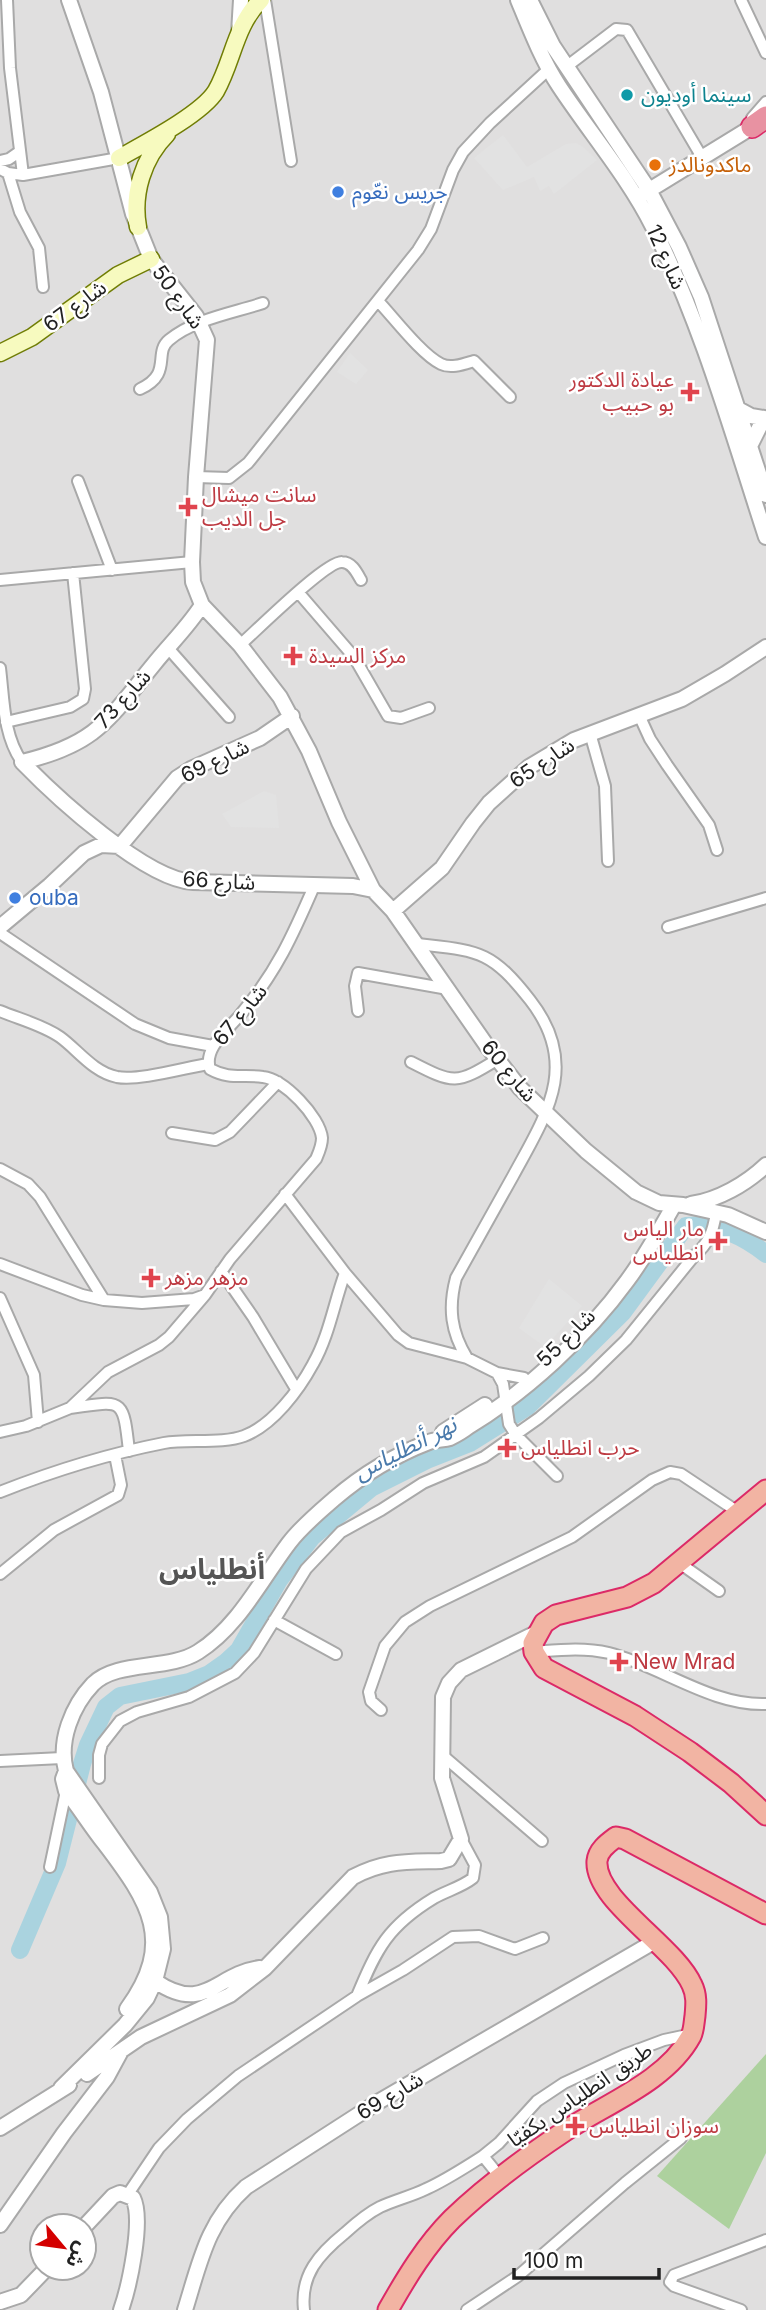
<svg xmlns="http://www.w3.org/2000/svg" width="766" height="2310" viewBox="0 0 766 2310" font-family="Inter,'Noto Sans Arabic',sans-serif">
<rect width="100%" height="100%" fill="#f2efe9"/>
<path fill="#e0dfdf" fill-rule="evenodd" d="M0 0H766V2310H0ZM42 2226H84V2268H42Z"/>
<path fill="#add19e" d="M766 2054V2153L729 2229 657 2176Z"/>
<path fill="#e2e2e2" d="M503 135 527 167 566 144 576 143 583 147 597 160 554 194 549 186 540 191 534 177 503 190 474 158Z
M350 353 368 370 356 384 337 372Z
M264 791 276 795 279 828 231 827 222 814Z
M549 1279 582 1306 545 1347 519 1328Z"/>
<g fill="none" stroke-linecap="round" stroke-linejoin="round">
<path stroke="#aad3df" stroke-width="18" d="M20 1950 57 1863 82 1764 88 1745 106 1707 120 1696 189 1682 209 1674 226 1662 239 1650 279 1580 312 1537 371 1488 427 1460 470 1443 527 1407 623 1312 686 1226C716 1223 742 1235 766 1254"/>
<g stroke="#a9a9a9" stroke-width="14">
<path id="minor" d="M7 0 10 68 23 175
M265 0 291 161
M741 0 766 53
M566 67 616 29 627 30 703 159
M752 118 766 102
M0 161 9 159 19 152
M0 169 8 173 23 175 119 158
M8 173 20 212 39 248 43 287
M378 301C394 318 422 355 441 364 451 369 464 364 474 361L510 397
M140 389C173 374 153 353 169 340 194 319 233 313 263 303
M196 477 229 478 248 463 418 250 431 229 453 170 463 152 490 123 550 68
M78 481 112 570
M0 580 192 562
M298 592 354 657 388 716 401 718 429 708
M240 645C256 631 326 561 342 562 352 562 357 573 361 580
M168 648 229 717
M0 668C4 700 3 735 22 762
M639 715 650 739 667 765 709 825 717 850
M6 722 70 707 83 699 85 689 73 573
M590 733 605 786 608 861
M668 927 766 898
M0 933 135 1024 169 1038 213 1046
M417 944C478 951 490 949 530 1000 581 1065 546 1115 513 1176 494 1210 475 1244 456 1278 448 1308 451 1332 467 1358
M0 1011C19 1019 43 1025 60 1037 78 1050 93 1072 117 1077 139 1081 184 1068 208 1064
M358 1011 355 986 358 973 448 989
M411 1062C454 1084 456 1085 498 1059
M172 1133 215 1140 230 1132 278 1082
M0 1169 28 1184 40 1197 104 1300
M285 1194 345 1273 398 1335 409 1343 467 1358 497 1373 503 1384 509 1424 516 1435 557 1476
M0 1264 82 1295 104 1300 142 1303 194 1299 205 1295
M221 1271 253 1317 296 1389
M0 1298 34 1375 38 1422
M497 1373 524 1378
M70 1408C123 1401 123 1396 129 1451
M0 1432 26 1426 70 1408 108 1372 159 1345 169 1337 205 1295 230 1259 316 1159C319 1152 322 1146 322 1138 320 1117 284 1079 263 1077 242 1074 230 1080 210 1069 203 1048 228 1030 240 1015 276 973 293 935 315 884
M0 1492C53 1471 108 1454 164 1443 187 1439 223 1444 244 1436 273 1425 299 1390 313 1364 329 1336 334 1303 345 1273
M678 1562 719 1591
M0 1574 54 1530 118 1495 121 1485 115 1455
M274 1620 336 1654
M534 1652C559 1650 583 1647 609 1653 661 1666 711 1706 766 1704
M381 1710 371 1701 369 1692 385 1646 405 1622 430 1606 572 1537 652 1480 670 1472 681 1474 738 1512
M441 1754 542 1841
M0 1761 62 1758
M99 1778V1755L102 1744 120 1721 137 1712 189 1697 235 1673 254 1653 306 1569 341 1532 381 1510 423 1483 484 1457 539 1418 589 1376 626 1340 694 1256C709 1243 713 1232 716 1213
M50 1867 66 1791
M357 1996C377 1948 388 1926 434 1898 446 1891 462 1887 473 1878L475 1865 461 1839
M500 2177 483 2156 499 2143 537 2101 564 2083 624 2055 664 2040 692 2034
M128 2194 159 2148 187 2119 238 2076 357 1996 403 1970 453 1937 479 1936 515 1949 543 1938
M304 2310C300 2275 319 2254 345 2233 356 2223 368 2213 380 2207 395 2200 412 2196 426 2189 446 2180 464 2168 483 2156
M467 2310 518 2276 625 2183 681 2138
M741 2310 674 2286 670 2282 674 2275 766 2240"/>
</g>
<g stroke="#a9a9a9" stroke-width="18">
<path id="tertiary" d="M69 0 101 92 133 214 151 259 196 316 207 340 196 477 192 562 193 582 202 605 240 645 280 697 309 751 339 822 373 890 393 911 487 1046 520 1088 586 1151 636 1192 659 1203 683 1205 728 1215 766 1232
M518 0C530 29 542 60 559 86 590 133 628 177 653 227 702 325 732 433 766 537
M530 0 553 46 649 190 679 247 701 297 766 495
M239 33 241 0
M643 194 752 127
M738 409 751 416 764 418 750 446
M22 762C56 797 146 880 193 882L353 886 373 890
M22 762C97 744 108 720 154 664 170 644 188 627 202 605
M393 911 442 868 473 823 489 803 529 767 574 740 682 699 725 674 766 647
M0 927 49 886 84 853 101 845 120 846 177 778 191 769 260 738 292 716
M691 1204C718 1200 746 1184 766 1165
M443 1432 485 1405
M66 1771 63 1779 66 1791C80 1808 91 1827 105 1844 149 1902 176 1942 127 2009
M155 1981C205 2015 215 1974 260 1968
M87 2074 141 2037 230 1995 265 1968 353 1877C384 1860 407 1862 441 1861L449 1859 461 1839 442 1778 443 1697 449 1683 461 1670 536 1633
M61 2088 125 2025 147 1998 155 1981 163 1949 160 1917 150 1892 66 1771C58 1741 72 1706 93 1684 117 1660 168 1671 198 1652 238 1627 261 1580 289 1543 301 1527 319 1512 334 1499 362 1475 395 1455 429 1442 436 1439 443 1440 450 1438 456 1435 463 1431 468 1427 526 1392 587 1336 627 1281 645 1257 659 1231 674 1205
M0 2128 69 2085
M0 2225 64 2133 107 2077 120 2053
M84 2227 113 2196 120 2193 133 2198C144 2220 129 2287 121 2310
M0 2302 21 2295 47 2268
M185 2310C200 2262 207 2222 246 2187L378 2102 657 1940"/>
</g>
<g stroke="#707d05" stroke-width="19">
<path id="secondary" d="M119 158C144 144 202 114 216 91 233 61 235 25 261 0
M138 227C132 194 143 158 167 134
M0 353 32 337 118 275 151 259"/>
</g>
<g stroke="#dc2a67" stroke-width="23">
<path id="trunk" d="M766 1490 654 1583 627 1597 556 1615 544 1623 533 1643 534 1652 544 1668 635 1716 690 1752 731 1783 766 1815
M388 2310C406 2278 426 2245 452 2219 486 2186 526 2157 565 2131 605 2104 666 2082 691 2036 694 2030 694 2022 695 2016 696 2005 697 1995 692 1985 675 1946 594 1900 597 1861 598 1850 608 1843 616 1837L625 1839 766 1914"/>
</g>
<g stroke="#dc2a67" stroke-width="24">
<path id="motorway" d="M752 127 766 117"/>
</g>
<use href="#minor" stroke="#fff" stroke-width="10"/>
<use href="#tertiary" stroke="#fff" stroke-width="14"/>
<use href="#secondary" stroke="#f7fabf" stroke-width="16"/>
<use href="#trunk" stroke="#f2b4a3" stroke-width="19"/>
<use href="#motorway" stroke="#e892a2" stroke-width="21"/>
</g>
<circle fill="#0f9aa8" stroke="#fff" stroke-width="2.5" cx="627" cy="95" r="7"/>
<circle fill="#e8710a" stroke="#fff" stroke-width="2.5" cx="655" cy="165" r="7"/>
<g fill="#3f7fe0" stroke="#fff" stroke-width="2.5">
<circle cx="338" cy="192" r="7"/>
<circle cx="15" cy="898" r="7"/>
</g>
<g fill="#e0444e" stroke="#fff" stroke-width="2.5">
<path d="M686.5 381.5h7v7h7v7h-7v7h-7v-7h-7v-7h7z"/>
<path d="M184.5 496.5h7v7h7v7h-7v7h-7v-7h-7v-7h7z"/>
<path d="M289.5 645.5h7v7h7v7h-7v7h-7v-7h-7v-7h7z"/>
<path d="M714.5 1230.5h7v7h7v7h-7v7h-7v-7h-7v-7h7z"/>
<path d="M147.5 1267.5h7v7h7v7h-7v7h-7v-7h-7v-7h7z"/>
<path d="M503.5 1437.5h7v7h7v7h-7v7h-7v-7h-7v-7h7z"/>
<path d="M615.5 1651.5h7v7h7v7h-7v7h-7v-7h-7v-7h7z"/>
<path d="M571.5 2115.5h7v7h7v7h-7v7h-7v-7h-7v-7h7z"/>
</g>
<g text-anchor="middle" stroke-width="5" stroke-linejoin="round" paint-order="stroke">
<g font-size="21" fill="#0d838f" stroke="#fff" text-anchor="start">
<text x="641" y="102">سينما أوديون</text>
</g>
<g font-size="21" fill="#c56008" stroke="#fff" text-anchor="start">
<text x="669" y="172">ماكدونالدز</text>
</g>
<g font-size="21" fill="#366cbe" stroke="#fff" text-anchor="start">
<text x="352" y="199">جريس نعّوم</text>
<text x="29" y="905">ouba</text>
</g>
<g font-size="21" fill="#222" stroke="#fff">
<text transform="translate(666 257) rotate(66)" y="7">شارع 12</text>
<text transform="translate(178 297) rotate(54)" y="7">شارع 50</text>
<text transform="translate(75 306) rotate(-36)" y="7">شارع 67</text>
<text transform="translate(123 699) rotate(-48)" y="7">شارع 73</text>
<text transform="translate(215 761) rotate(-26)" y="7">شارع 69</text>
<text transform="translate(542 763) rotate(-34)" y="7">شارع 65</text>
<text transform="translate(219 881) rotate(3)" y="7">شارع 66</text>
<text transform="translate(240 1015) rotate(-51)" y="7">شارع 67</text>
<text transform="translate(509 1071) rotate(50)" y="7">شارع 60</text>
<text transform="translate(566 1338) rotate(-45)" y="7">شارع 55</text>
<text transform="translate(580 2095) rotate(-34)" y="7">طريق انطلياس بكفيّا</text>
<text transform="translate(390 2096) rotate(-31)" y="7">شارع 69</text>
</g>
<g font-size="21" fill="#be3a42" stroke="#fff" text-anchor="start">
<text x="674" y="387" text-anchor="end">عيادة الدكتور<tspan x="674" dy="24">بو حبيب</tspan></text>
<text x="202" y="502">سانت ميشال<tspan x="202" dy="24">جل الديب</tspan></text>
<text x="309" y="663">مركز السيدة</text>
<text x="704" y="1236" text-anchor="end">مار الياس<tspan x="704" dy="24">انطلياس</tspan></text>
<text x="165" y="1285">مزهر مزهر</text>
<text x="521" y="1455">حرب انطلياس</text>
<text x="633" y="1669">New Mrad</text>
<text x="589" y="2133">سوزان انطلياس</text>
</g>
<g font-size="23" font-style="italic" fill="#4a7aab" stroke="#fff">
<text transform="translate(405 1448) rotate(-27)" y="8">نهر أنطلياس</text>
</g>
<g font-size="28" font-weight="bold" fill="#555" stroke="#fff">
<text x="212" y="1579">أنطلياس</text>
</g>
</g>
<g transform="translate(63 2247) rotate(119)"><circle r="33" fill="#ffffff" stroke="#a7a7a7" stroke-width="2"/>
<path d="M0-5L12 26L0 18L-12 26Z" fill="#d40000"/>
<text y="-10" font-size="19" font-weight="bold" text-anchor="middle" fill="#222222">ش</text>
</g>
<path d="M514 2268v10h145v-10" fill="none" stroke="#222222" stroke-width="3.5"/>
<text x="524" y="2268" font-size="21" fill="#222222" stroke="#ffffff" stroke-width="5" paint-order="stroke">100 m</text>
</svg>
